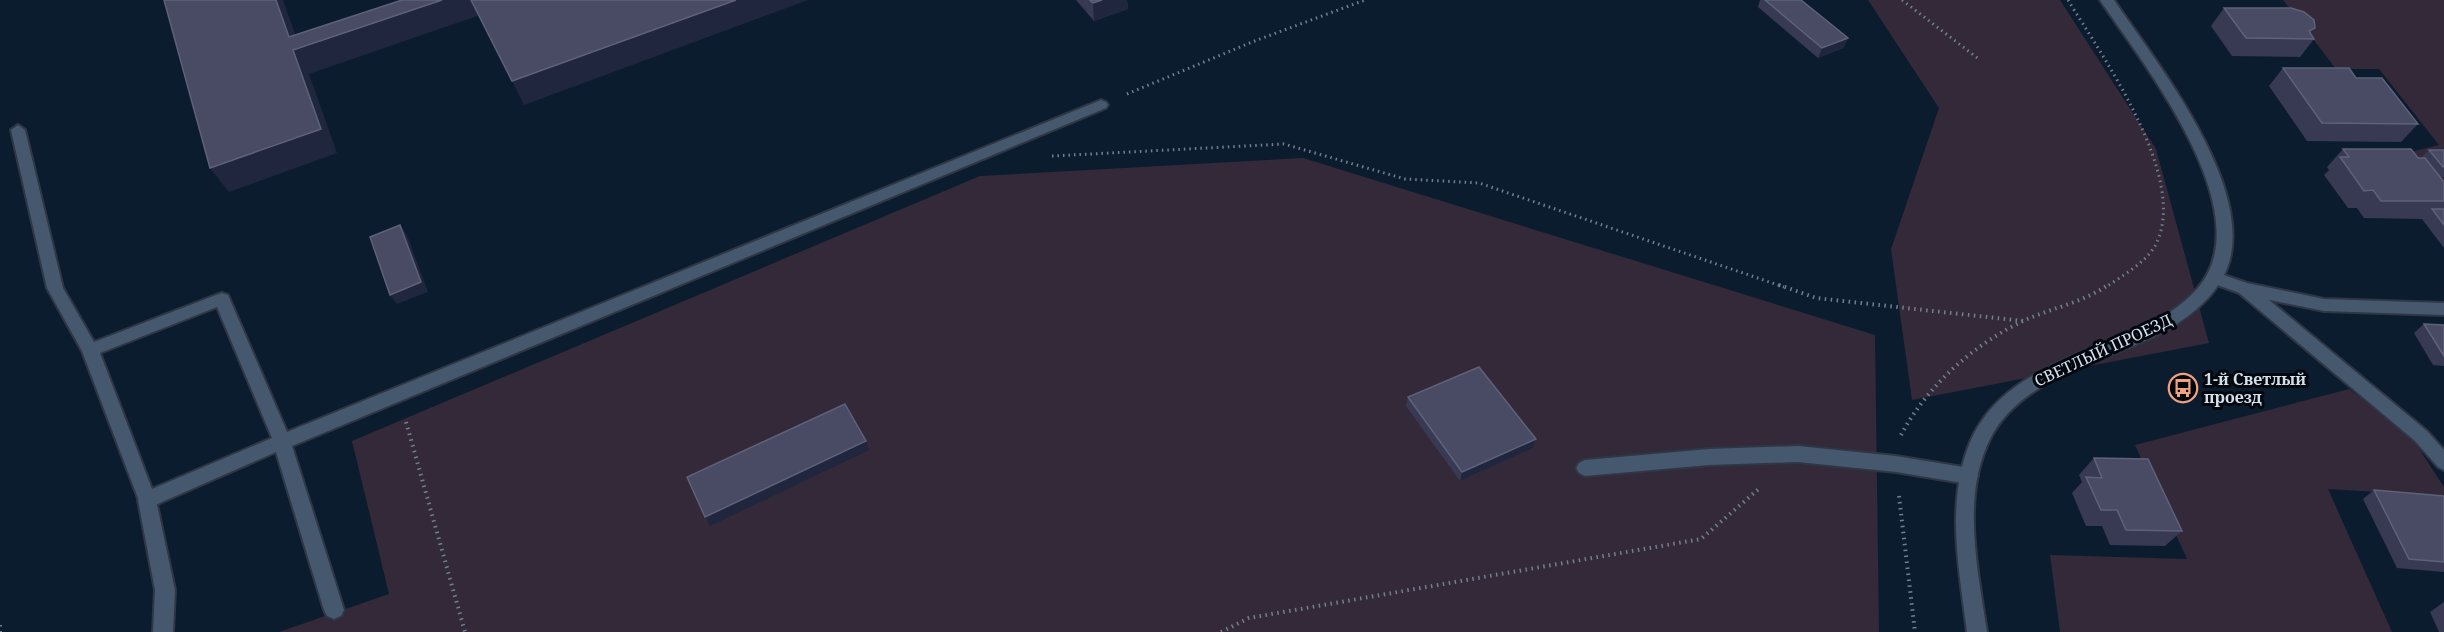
<svg xmlns="http://www.w3.org/2000/svg" width="2444" height="632" viewBox="0 0 2444 632" font-family="'Noto Serif',serif">
<rect width="100%" height="100%" fill="#0c1c2f"/>
<path fill="#332938" d="M1868 0H2060L2156 149 2209 343 1912 400 1891 249 1939 108Z
M2283 0H2444V208L2403 154 2439 145 2379 69H2336Z
M1303 158 1875 335 1879 632H279L389 594 352 441 980 176Z
M2349 389 2412 438 2444 487V496L2328 489 2392 632H2060L2050 555 2187 559 2135 445Z"/>
<g fill="none" stroke-linecap="round" stroke-linejoin="round">
<g stroke="#2f3645" stroke-width="4">
<path id="service" d="M1101 100 1106 102 1108 105 1106 108 292 446 344 610 341 616 334 619 327 616 324 610 276 452 153 506 147 508 141 506 82 351 47 288 11 130 18 125 25 130 63 288 94 342 216 295 222 293 228 295 287 432ZM217 307 272 438 152 489 100 353Z
M2245 283 2251 285 2427 431 2444 450V470L2438 467 2415 441 2239 293 2237 289 2239 285Z
M1798 446 1896 456 1969 468 1975 471 1978 476 1975 481 1969 484 1896 472 1798 462 1709 465 1585 476 1579 473 1576 468 1579 463 1585 460 1709 449Z"/>
</g>
<g stroke="#2f3645" stroke-width="4">
<path id="minor" d="M2215 272 2247 283 2324 299 2444 303V315L2324 311 2245 295 2209 282 2207 278 2209 274Z
M147 492 153 494 156 500 175 590 173 632H153L155 590 138 500 141 494Z"/>
</g>
<g stroke="#2f3645" stroke-width="4">
<path id="tertiary" d="M2100 0H2114C2157 64 2272 205 2219 284 2193 323 2147 341 2106 357 2062 374 2012 395 1990 439 1961 497 1978 571 1987 632H1967C1959 569 1945 500 1971 440 1991 395 2034 372 2077 354 2118 337 2165 324 2196 290 2265 215 2143 64 2100 0Z"/>
</g>
<path stroke="#727f8f" stroke-width="3" stroke-dasharray="1.5 4" stroke-linecap="butt" d="M1902 0 1980 60
M2068 0C2102 56 2191 180 2155 246 2145 263 2122 276 2106 287
M1127 94 1252 42 1365 0
M1052 156 1284 144 1405 179 1479 183 1784 287"/>
<path stroke="#727f8f" stroke-width="4" stroke-dasharray="1.5 4.5" stroke-linecap="butt" d="M1779 285 1816 298 2023 321
M406 422 465 632
M1901 435C1927 386 1973 345 2023 321 2051 308 2082 303 2108 285
M1899 496 1915 632
M0 625V632
M1221 632 1249 618 1701 539 1761 487"/>
<use href="#service" fill="#46586e" fill-rule="evenodd"/>
<use href="#minor" fill="#46586e" fill-rule="evenodd"/>
<use href="#tertiary" fill="#46586e" fill-rule="evenodd"/>
</g>
<path fill="#383953" d="M1076 0H1127L1128 9 1094 21Z
M1760 0H1801L1848 38 1843 48 1818 58 1758 7Z
M2224 8 2311 34 2314 39 2300 57 2232 56 2211 26Z
M2283 68 2356 78 2418 124 2401 142 2307 141 2269 86Z
M2343 149 2418 158H2421L2429 150H2444V177H2440L2444 182V248L2422 219 2364 218 2357 208H2348L2324 175 2329 170 2327 167Z
M2424 324 2444 325V366L2433 365 2414 333Z
M1408 397 1536 439 1533 448 1460 481 1406 406Z
M2094 458 2182 531 2165 546 2110 545 2102 526H2086L2072 493 2082 482 2079 475Z
M2374 490 2444 496V572L2397 568 2363 499Z
M2444 602V632H2439L2430 612Z"/>
<path fill="#1f263e" d="M276 0H283L300 48 442 0H472L480 15 309 74 337 153 229 192 210 168 289 37Z
M736 0H808L524 105 512 81Z
M1102 0H1127L1128 9 1094 21 1093 3Z
M1848 38 1843 48 1818 58 1822 48Z
M400 225 407 235 428 292 397 304 390 295Z
M1536 439 1533 448 1460 481 1462 472Z
M866 441 869 450 710 526 705 517Z"/>
<path fill="#494a64" stroke="#5e6279" stroke-width="1.5" d="M164 0H276L289 37 402 0H442L293 50 321 129 210 168Z
M471 0H736L512 81Z
M1090 0H1102L1093 3Z
M1765 0H1801L1848 38 1822 48Z
M2224 8H2291L2304 12 2314 20 2315 28 2309 31 2314 39 2246 38Z
M2283 68H2349L2356 78H2382L2418 124 2322 123Z
M2343 149H2411L2418 158H2425L2444 182V201H2381L2373 190 2364 191 2340 157H2349Z
M2429 150H2444V167H2443Z
M2432 209H2444V225Z
M400 225 421 282 390 295 370 237Z
M2424 324 2444 325V356Z
M1479 367 1536 439 1462 472 1408 397Z
M845 404 866 441 705 517 687 477Z
M2094 458 2148 459 2182 531 2126 530 2117 510H2101L2086 477 2102 478Z
M2374 490 2444 496V562L2409 559Z"/>
<defs>
<g id="bus-ring" transform="scale(1.5)"><circle r="9.5" fill="#02070e" stroke="#f1a17d" stroke-width="1.5"/><path d="M-5-6H5V4H4V6H2V4H-2V6H-4V4H-5ZM-3.5-4V0h7V-4ZM-3.5 1.2v1.5H-2V1.2ZM2 1.2v1.5H3.5V1.2Z" fill="#f1a17d"/></g>
</defs>
<g fill-rule="evenodd">
<use href="#bus-ring" x="2183" y="388"/>
</g>
<g text-anchor="middle" stroke-width="6" stroke-linejoin="round" paint-order="stroke">
<g font-size="16" fill="#d4dfec" stroke="#02070e">
<text transform="translate(2103 350) rotate(-25)" y="6">СВЕТЛЫЙ ПРОЕЗД</text>
</g>
<g font-size="16" font-weight="bold" fill="#d4dfec" stroke="#02070e" text-anchor="start">
<text x="2204" y="385">1-й Светлый<tspan x="2204" dy="18">проезд</tspan></text>
</g>
</g>
</svg>
